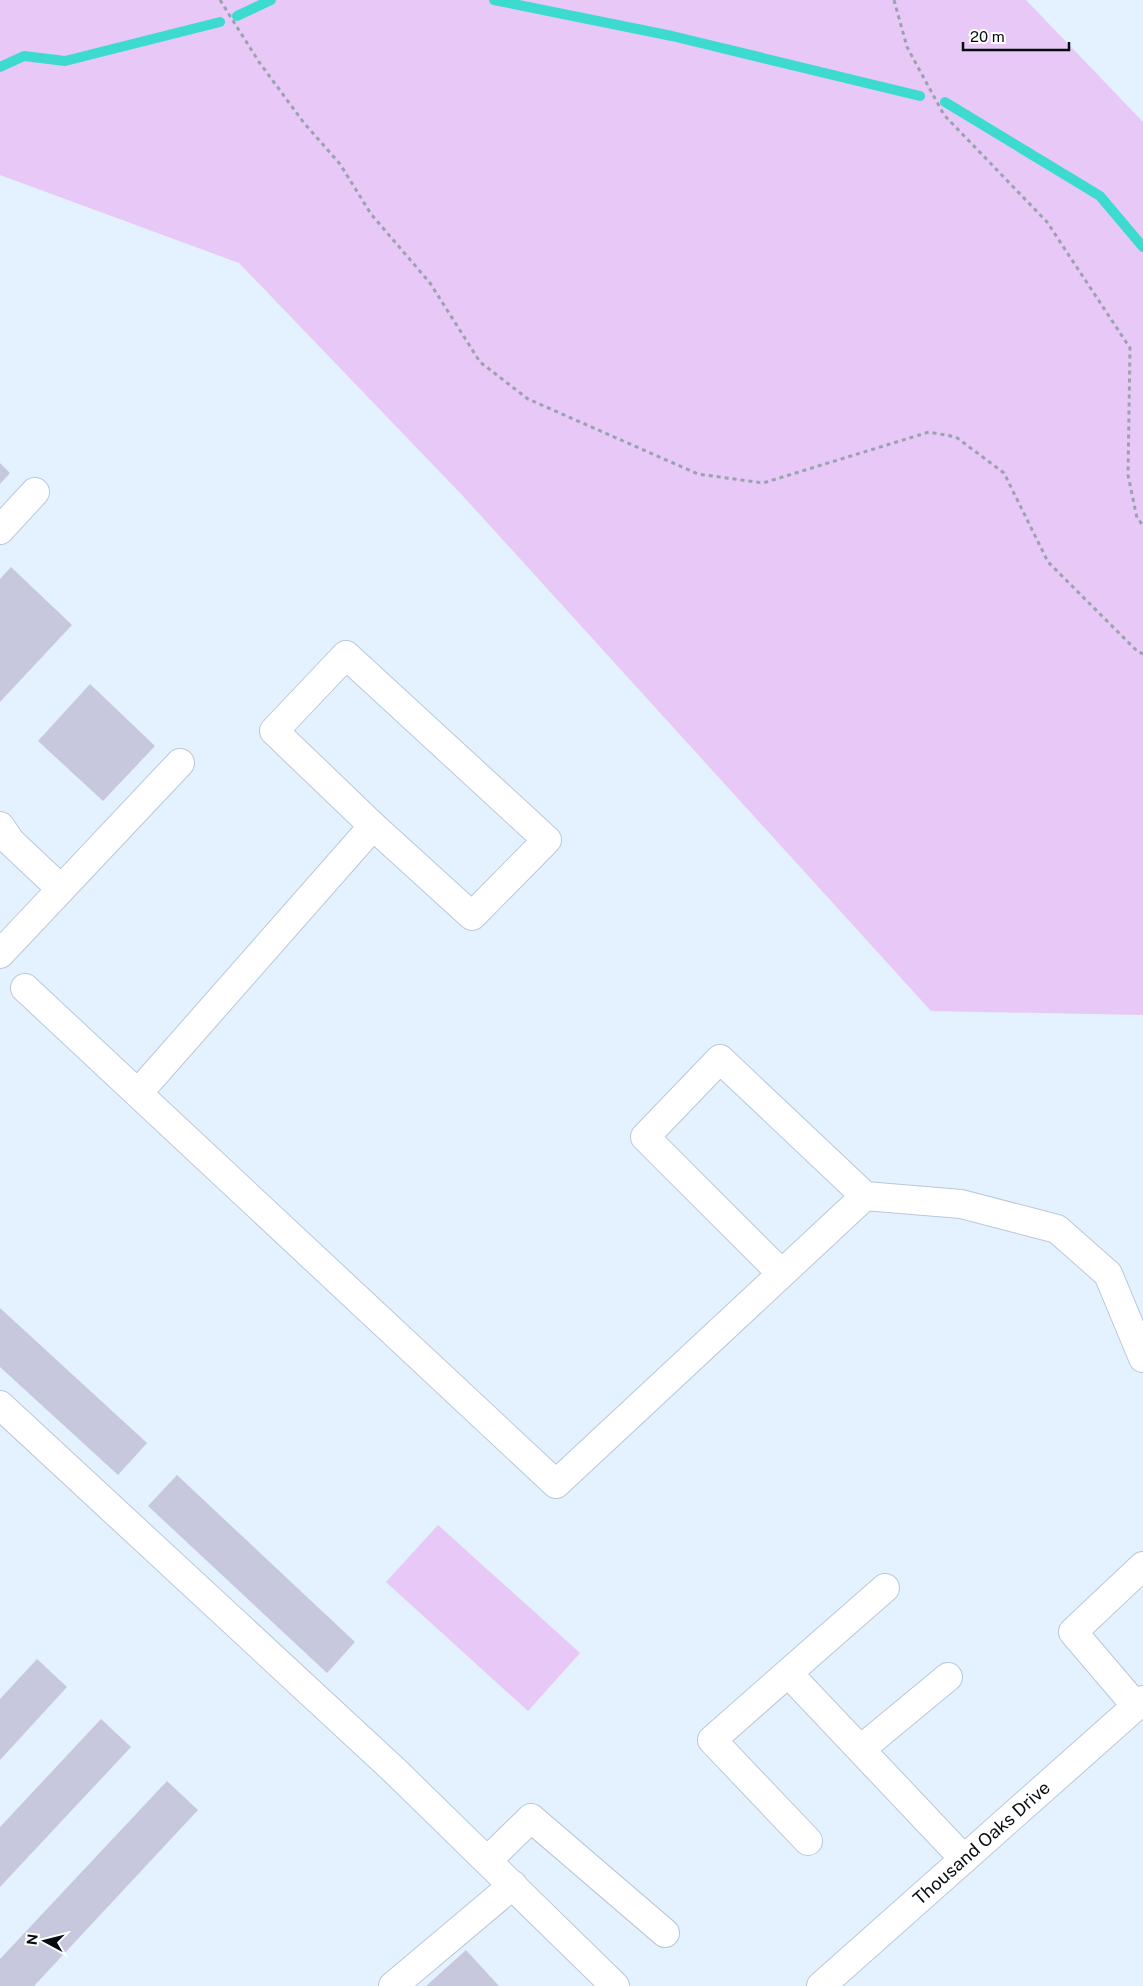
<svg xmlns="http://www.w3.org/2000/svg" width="1143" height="1986" viewBox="0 0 1143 1986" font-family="'Public Sans',sans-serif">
<rect width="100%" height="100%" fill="#e4f1ff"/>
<path fill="#e7c8f6" d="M0 0H1026L1143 122V1015L931 1011 462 495 239 263 0 175Z
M438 1525 580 1653 528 1711 386 1582Z"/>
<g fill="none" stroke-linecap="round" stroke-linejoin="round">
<path stroke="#3ddbcf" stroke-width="10" d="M494 0 672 36 920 96
M237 16 271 0
M0 67 24 56 65 61 220 22
M945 102 1100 196 1143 247"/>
</g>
<path fill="#c7c8dd" d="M0 463 10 473 0 484Z
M11 567 72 625 0 702V579Z
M90 684 155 746 103 801 38 741Z
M0 1308 147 1443 118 1475 0 1367Z
M177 1475 355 1642 327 1673 148 1506Z
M37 1659 67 1687 0 1760V1699Z
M101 1719 131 1747 0 1887V1827Z
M167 1781 198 1810 34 1986H0V1959Z
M466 1950 499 1986H426Z"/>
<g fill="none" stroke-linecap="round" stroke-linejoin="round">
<g stroke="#b9c8d9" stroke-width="30">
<path id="minor" d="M0 530 35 492
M0 826 11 842 61 889
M0 954 180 763
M25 988 556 1484 865 1196 961 1204 1057 1229 1108 1274 1143 1358
M139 1092 373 826 472 916 547 840 346 655 274 731 373 826
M781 1273 645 1137 720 1059 865 1196
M0 1405 394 1770 615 1986
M885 1588 788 1673 964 1859
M788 1673 712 1740 808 1841
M1136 1706 1073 1632 1143 1566
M861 1749 948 1677
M487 1861 531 1818 665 1933
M393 1986 513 1885"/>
</g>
<g stroke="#b9c8d9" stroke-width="30">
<g id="major">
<path id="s1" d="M821 1986 1143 1700"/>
</g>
</g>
<path stroke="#98a3ae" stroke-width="3" stroke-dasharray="4 4" stroke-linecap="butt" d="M220 0 259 62 304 123 340 164 371 214 430 283 480 362 528 399 698 474 763 483 929 432 956 437 1004 473 1048 562 1137 651 1143 654
M894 0 907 47 944 115 1047 222 1130 348 1128 475 1137 518 1143 525"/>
<use href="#minor" stroke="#fff" stroke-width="28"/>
<use href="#major" stroke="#fff" stroke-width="28"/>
</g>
<g text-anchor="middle" stroke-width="4.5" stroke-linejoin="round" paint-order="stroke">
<g font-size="18" fill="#070c11" stroke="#fff">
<text dy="6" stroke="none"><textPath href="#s1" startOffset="215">Thousand Oaks Drive</textPath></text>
</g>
</g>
<g transform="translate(45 1941) rotate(277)" stroke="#ffffff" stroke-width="4" paint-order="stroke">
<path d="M0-4L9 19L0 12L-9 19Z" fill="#070c11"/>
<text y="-8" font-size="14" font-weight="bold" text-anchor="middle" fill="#070c11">N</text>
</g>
<path d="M963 42v8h106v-8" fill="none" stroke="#070c11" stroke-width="2.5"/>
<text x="970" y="42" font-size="15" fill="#070c11" stroke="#ffffff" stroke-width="4" paint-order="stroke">20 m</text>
</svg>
